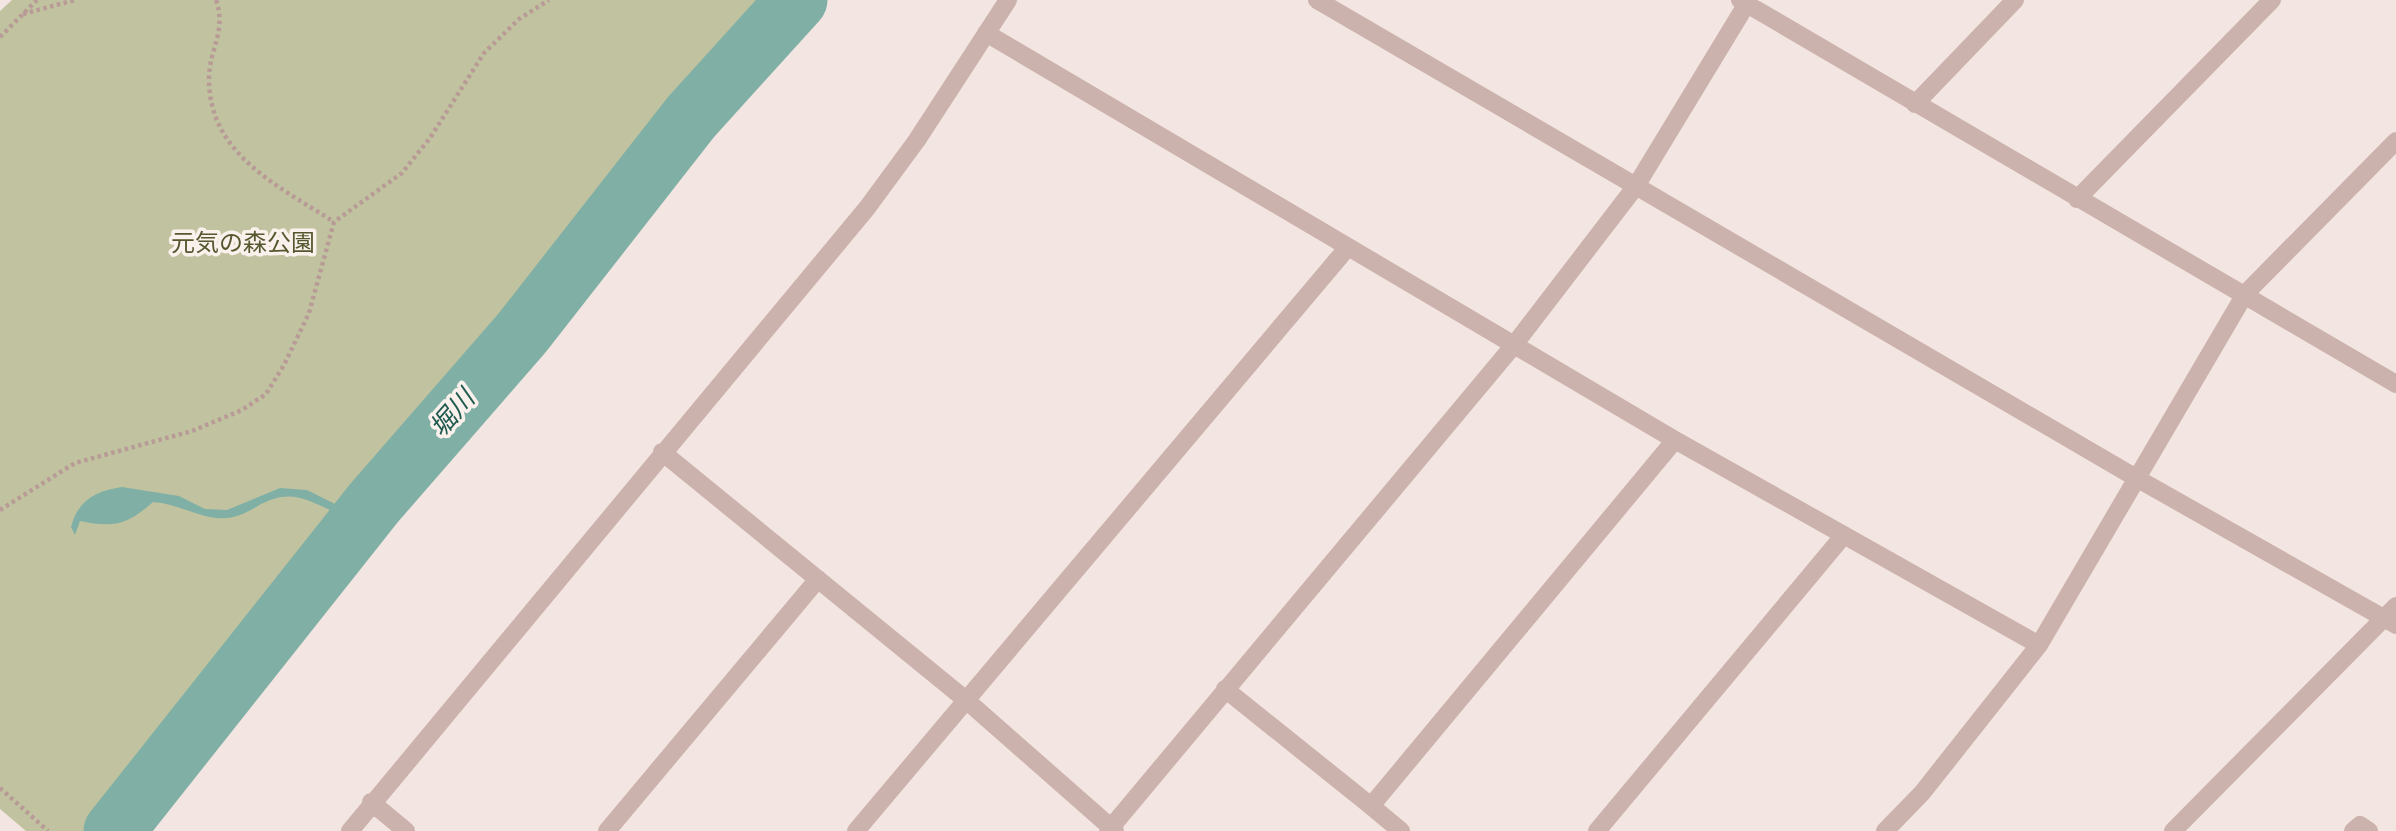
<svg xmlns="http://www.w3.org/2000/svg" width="2396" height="831" viewBox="0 0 2396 831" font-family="Quicksand,'Noto Sans JP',sans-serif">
<rect width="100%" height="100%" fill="#f3e5e1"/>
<path fill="#c1c3a0" d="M12 0H757L562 253 357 477 207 680 86 831H26L0 809V11Z"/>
<path fill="#80b0a5" d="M122 487 179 496 205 509 227 510 280 488 307 490 337 505 332 511C301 497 288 489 256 507 248 512 236 518 226 518 202 520 180 504 153 502 127 525 114 528 80 521L75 535 71 527C78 500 96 491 122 487Z"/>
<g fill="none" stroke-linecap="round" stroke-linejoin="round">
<path stroke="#80b0a5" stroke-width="61" d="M114 831 374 503 522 333 691 117 797 0"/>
<path stroke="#b89b96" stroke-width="4.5" stroke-dasharray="3.5 3.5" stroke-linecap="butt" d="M216 0C227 31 209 49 209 79 209 155 279 186 334 222
M23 14 75 0
M0 37 37 0
M0 510 75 463 192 431 242 410 266 394 284 365 309 313 334 222 402 173 430 138 484 53 519 19 549 0
M0 788 48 831"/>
<path stroke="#ccb2ac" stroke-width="18" d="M1317 0 2138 479 2396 625
M1740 0 2396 384
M986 33 1675 440 2039 645
M1915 104 2015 0
M2077 199 2272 0
M662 452 966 700 1115 831
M1225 689 1371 806 1675 440
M371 802 406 831
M1371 806 1401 831
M350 831 867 208 917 140 1008 0
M607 831 818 579
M856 831 1348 247
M1108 831 1514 345 1636 186 1749 0
M1597 831 1844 535
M1885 831 1922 793 2039 645 2245 294 2396 141
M2173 831 2396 606
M2353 831 2360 825 2369 831"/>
</g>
<g text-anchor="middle" stroke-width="7" stroke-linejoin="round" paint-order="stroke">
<g font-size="24" fill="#55582f" stroke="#faf1ed">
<text x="243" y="251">元気の森公園</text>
</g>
<g font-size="26" font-style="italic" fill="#205b4f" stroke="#faf1ed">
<text transform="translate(452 413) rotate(-49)" y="9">堀川</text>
</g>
</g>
</svg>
